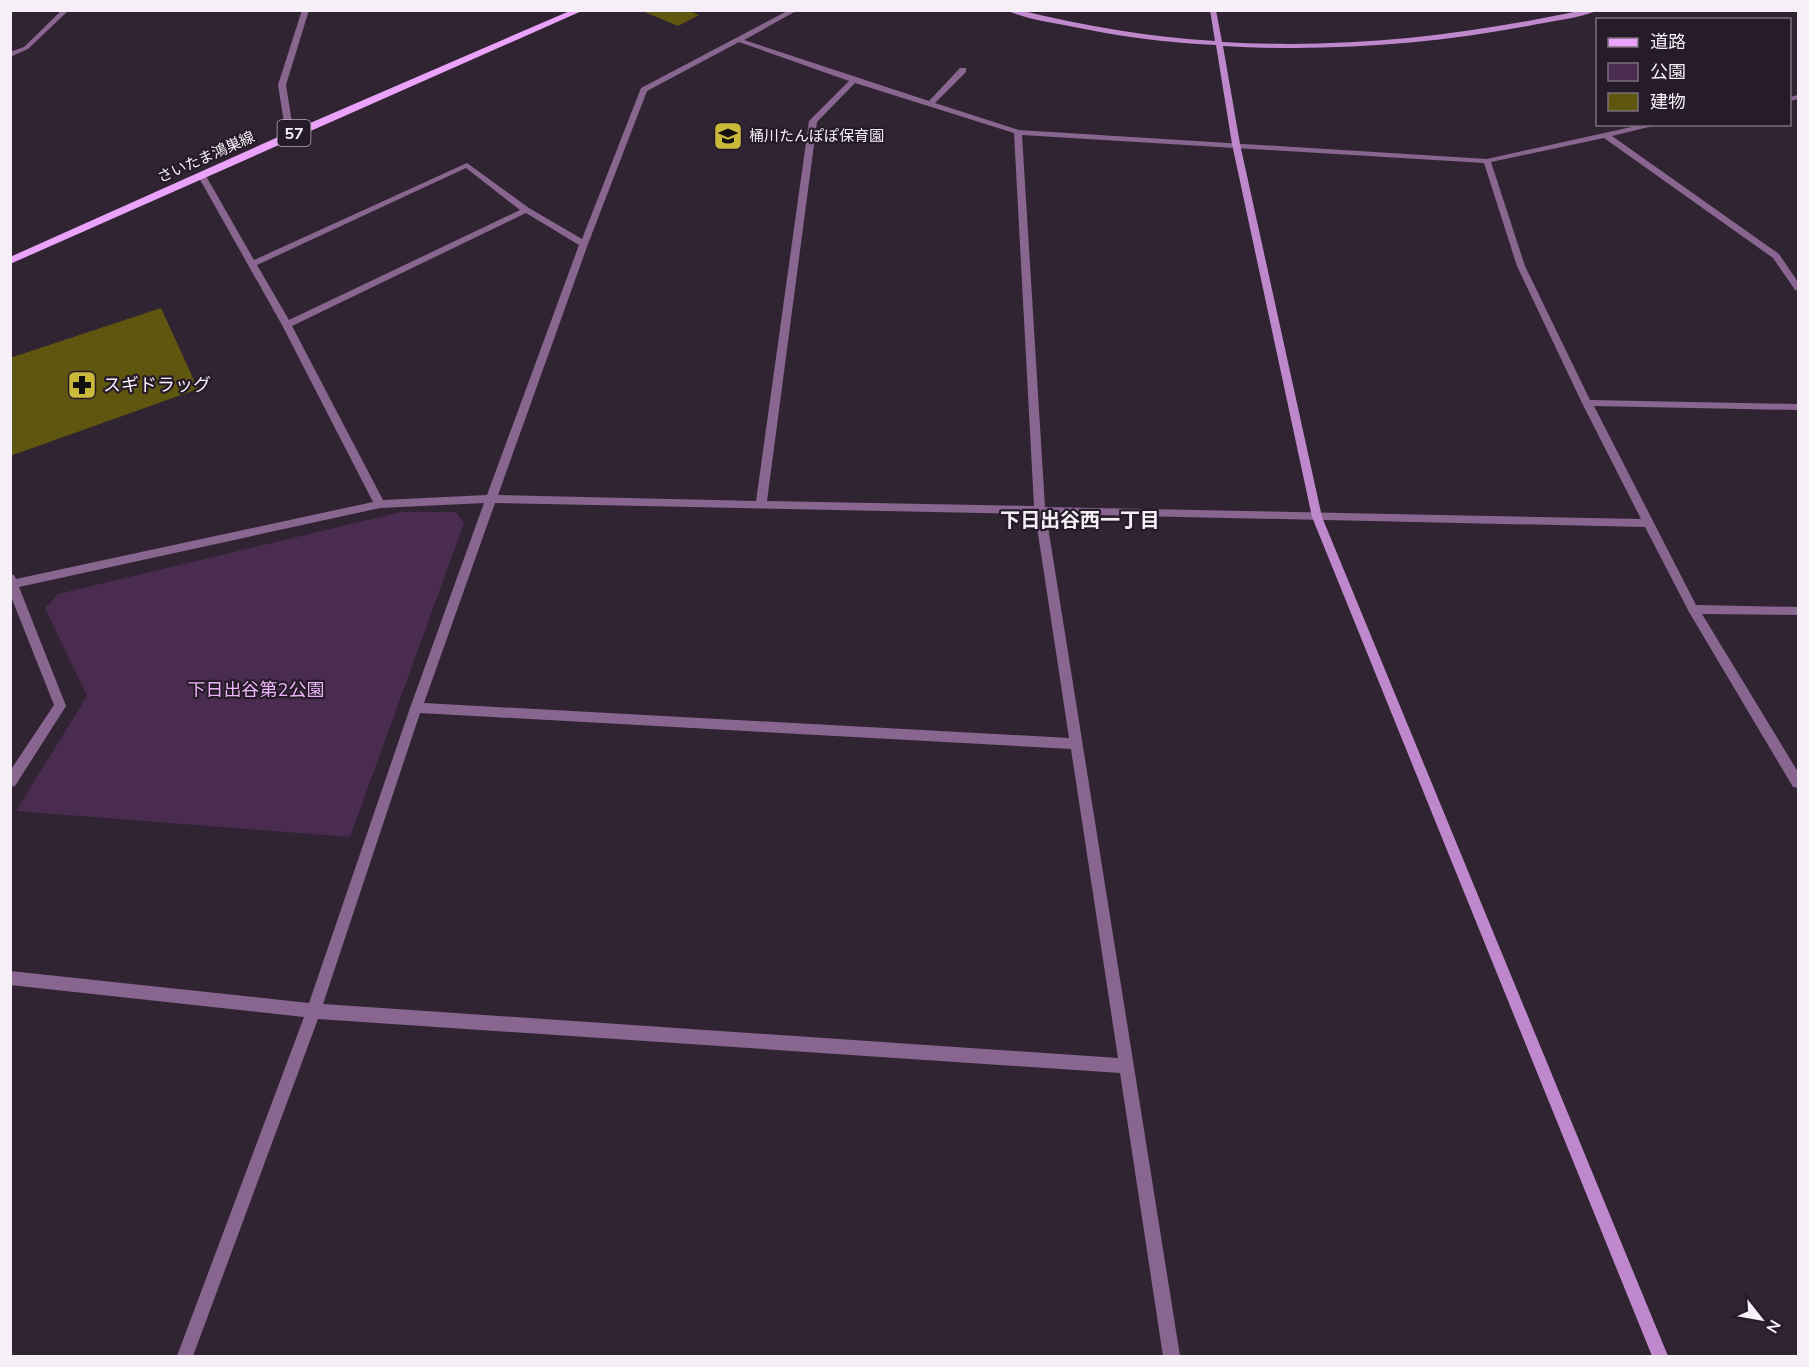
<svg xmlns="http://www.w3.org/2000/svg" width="1809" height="1367" viewBox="0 0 1809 1367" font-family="'Nunito Sans','Noto Sans JP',sans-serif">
<rect width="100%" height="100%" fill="#302432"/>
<path fill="#4a2c51" d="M401 512H456L464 523 350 837 16 811 87 696 45 608 58 594Z"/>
<path fill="#5f5610" d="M640 10H687L699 15 678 26Z
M161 308 198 389 10 456V358Z"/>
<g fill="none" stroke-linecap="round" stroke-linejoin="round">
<path fill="#896690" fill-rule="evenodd" d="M62 10H69L28 49 10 57V52L24 47Z
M302 10H309L286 85 294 135 290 137 286 135 278 85Z
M789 10H798L744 40 929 101 960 68H966V72L935 103 1019 130 1487 159 1645 124H1661L1612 136 1779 254 1798 282V291L1795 290 1773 258 1604 138 1491 162 1525 266 1590 400 1798 404V410L1594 406 1696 605 1798 607V615L1702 614 1798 772V788L1793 787 1689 612 1645 527 1046 514 1180 1356H1163L1120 1073 318 1019 193 1356H177L304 1017 10 985V971L309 1003 410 708 484 503 380 508 19 587 66 706 15 786 10 787V771L54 705 10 594V574L14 575 16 579 373 502 282 325 198 176 199 174 206 176 254 260 467 163 529 208 582 239 641 88ZM739 42 849 81 809 121 756 501 498 495 588 244 647 91ZM855 83 1014 133 1034 506 767 501 817 122ZM1022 135 1484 163 1517 266 1582 403 1641 519 1045 507ZM466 168 520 210 289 320 257 265ZM526 213 579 245 487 495 383 500 292 326ZM495 503 1035 514 1069 738 424 703ZM420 713 1071 749 1118 1058 323 1004Z
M1798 95V99L1790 101V97Z"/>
<path fill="#c088cc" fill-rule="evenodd" d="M1006 10H1019C1084 26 1149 37 1215 41L1210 10H1216L1222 42C1348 49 1460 36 1584 10H1599C1578 19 1550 21 1528 26 1427 45 1325 52 1223 46L1240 144 1322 517 1668 1356H1652L1312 517 1232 144 1216 45C1166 43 1117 36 1069 26 1048 22 1025 19 1006 10Z"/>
<path fill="#eaa2fa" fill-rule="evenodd" d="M572 10H584L10 264V257L287 133Z"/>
</g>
<defs>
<g id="school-square" transform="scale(1.5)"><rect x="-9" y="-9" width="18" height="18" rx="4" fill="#cbba39" stroke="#261b28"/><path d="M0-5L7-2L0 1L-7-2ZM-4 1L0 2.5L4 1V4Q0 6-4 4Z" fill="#111"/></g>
<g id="pharmacy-square" transform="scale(1.5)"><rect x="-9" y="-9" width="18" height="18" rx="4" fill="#cbba39" stroke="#261b28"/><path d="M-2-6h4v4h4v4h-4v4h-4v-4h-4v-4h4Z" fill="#111"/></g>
</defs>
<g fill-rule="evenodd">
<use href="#school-square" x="728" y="136"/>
<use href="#pharmacy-square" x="82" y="385"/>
</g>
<g text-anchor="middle" stroke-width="4.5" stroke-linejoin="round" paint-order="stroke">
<g font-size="15" fill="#f7eff8" stroke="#261b28" text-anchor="start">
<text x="749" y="141">桶川たんぽぽ保育園</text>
</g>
<g font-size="15" fill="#f7eff8" stroke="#261b28">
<text transform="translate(206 157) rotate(-24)" y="5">さいたま鴻巣線</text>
</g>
<rect fill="#261b28" stroke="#b8afba" stroke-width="1.5" x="277.5" y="120" width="33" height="26" rx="4.5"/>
<g font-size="16" font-weight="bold" fill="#f7eff8">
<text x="294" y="139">57</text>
</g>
<g font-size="18" fill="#f7eff8" stroke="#261b28" text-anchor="start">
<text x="103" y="391">スギドラッグ</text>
</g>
<g font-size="18" fill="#edb5f9" stroke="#261b28">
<text x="256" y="696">下日出谷第2公園</text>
</g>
<g font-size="20" font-weight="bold" fill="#f7eff8" stroke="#261b28">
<text x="1080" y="527">下日出谷西一丁目</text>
</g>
</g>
<rect width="1809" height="1367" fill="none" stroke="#f7eff8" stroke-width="24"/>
<rect x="1596" y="18" width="195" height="108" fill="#261b28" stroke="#7a707b" stroke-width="1.5"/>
<rect x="1608" y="38" width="30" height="9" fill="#eaa2fa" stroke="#7a707b" stroke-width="1.5"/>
<text x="1650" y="48" font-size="18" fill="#f7eff8">道路</text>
<rect x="1608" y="63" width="30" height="18" fill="#4a2c51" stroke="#7a707b" stroke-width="1.5"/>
<text x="1650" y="78" font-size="18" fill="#f7eff8">公園</text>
<rect x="1608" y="93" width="30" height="18" fill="#5f5610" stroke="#7a707b" stroke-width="1.5"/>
<text x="1650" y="108" font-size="18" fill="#f7eff8">建物</text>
<g transform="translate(1761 1319) rotate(121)" stroke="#261b28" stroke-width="4.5" paint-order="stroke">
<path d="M0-4.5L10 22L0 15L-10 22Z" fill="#f7eff8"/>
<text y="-9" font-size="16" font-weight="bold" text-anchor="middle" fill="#f7eff8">N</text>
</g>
</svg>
